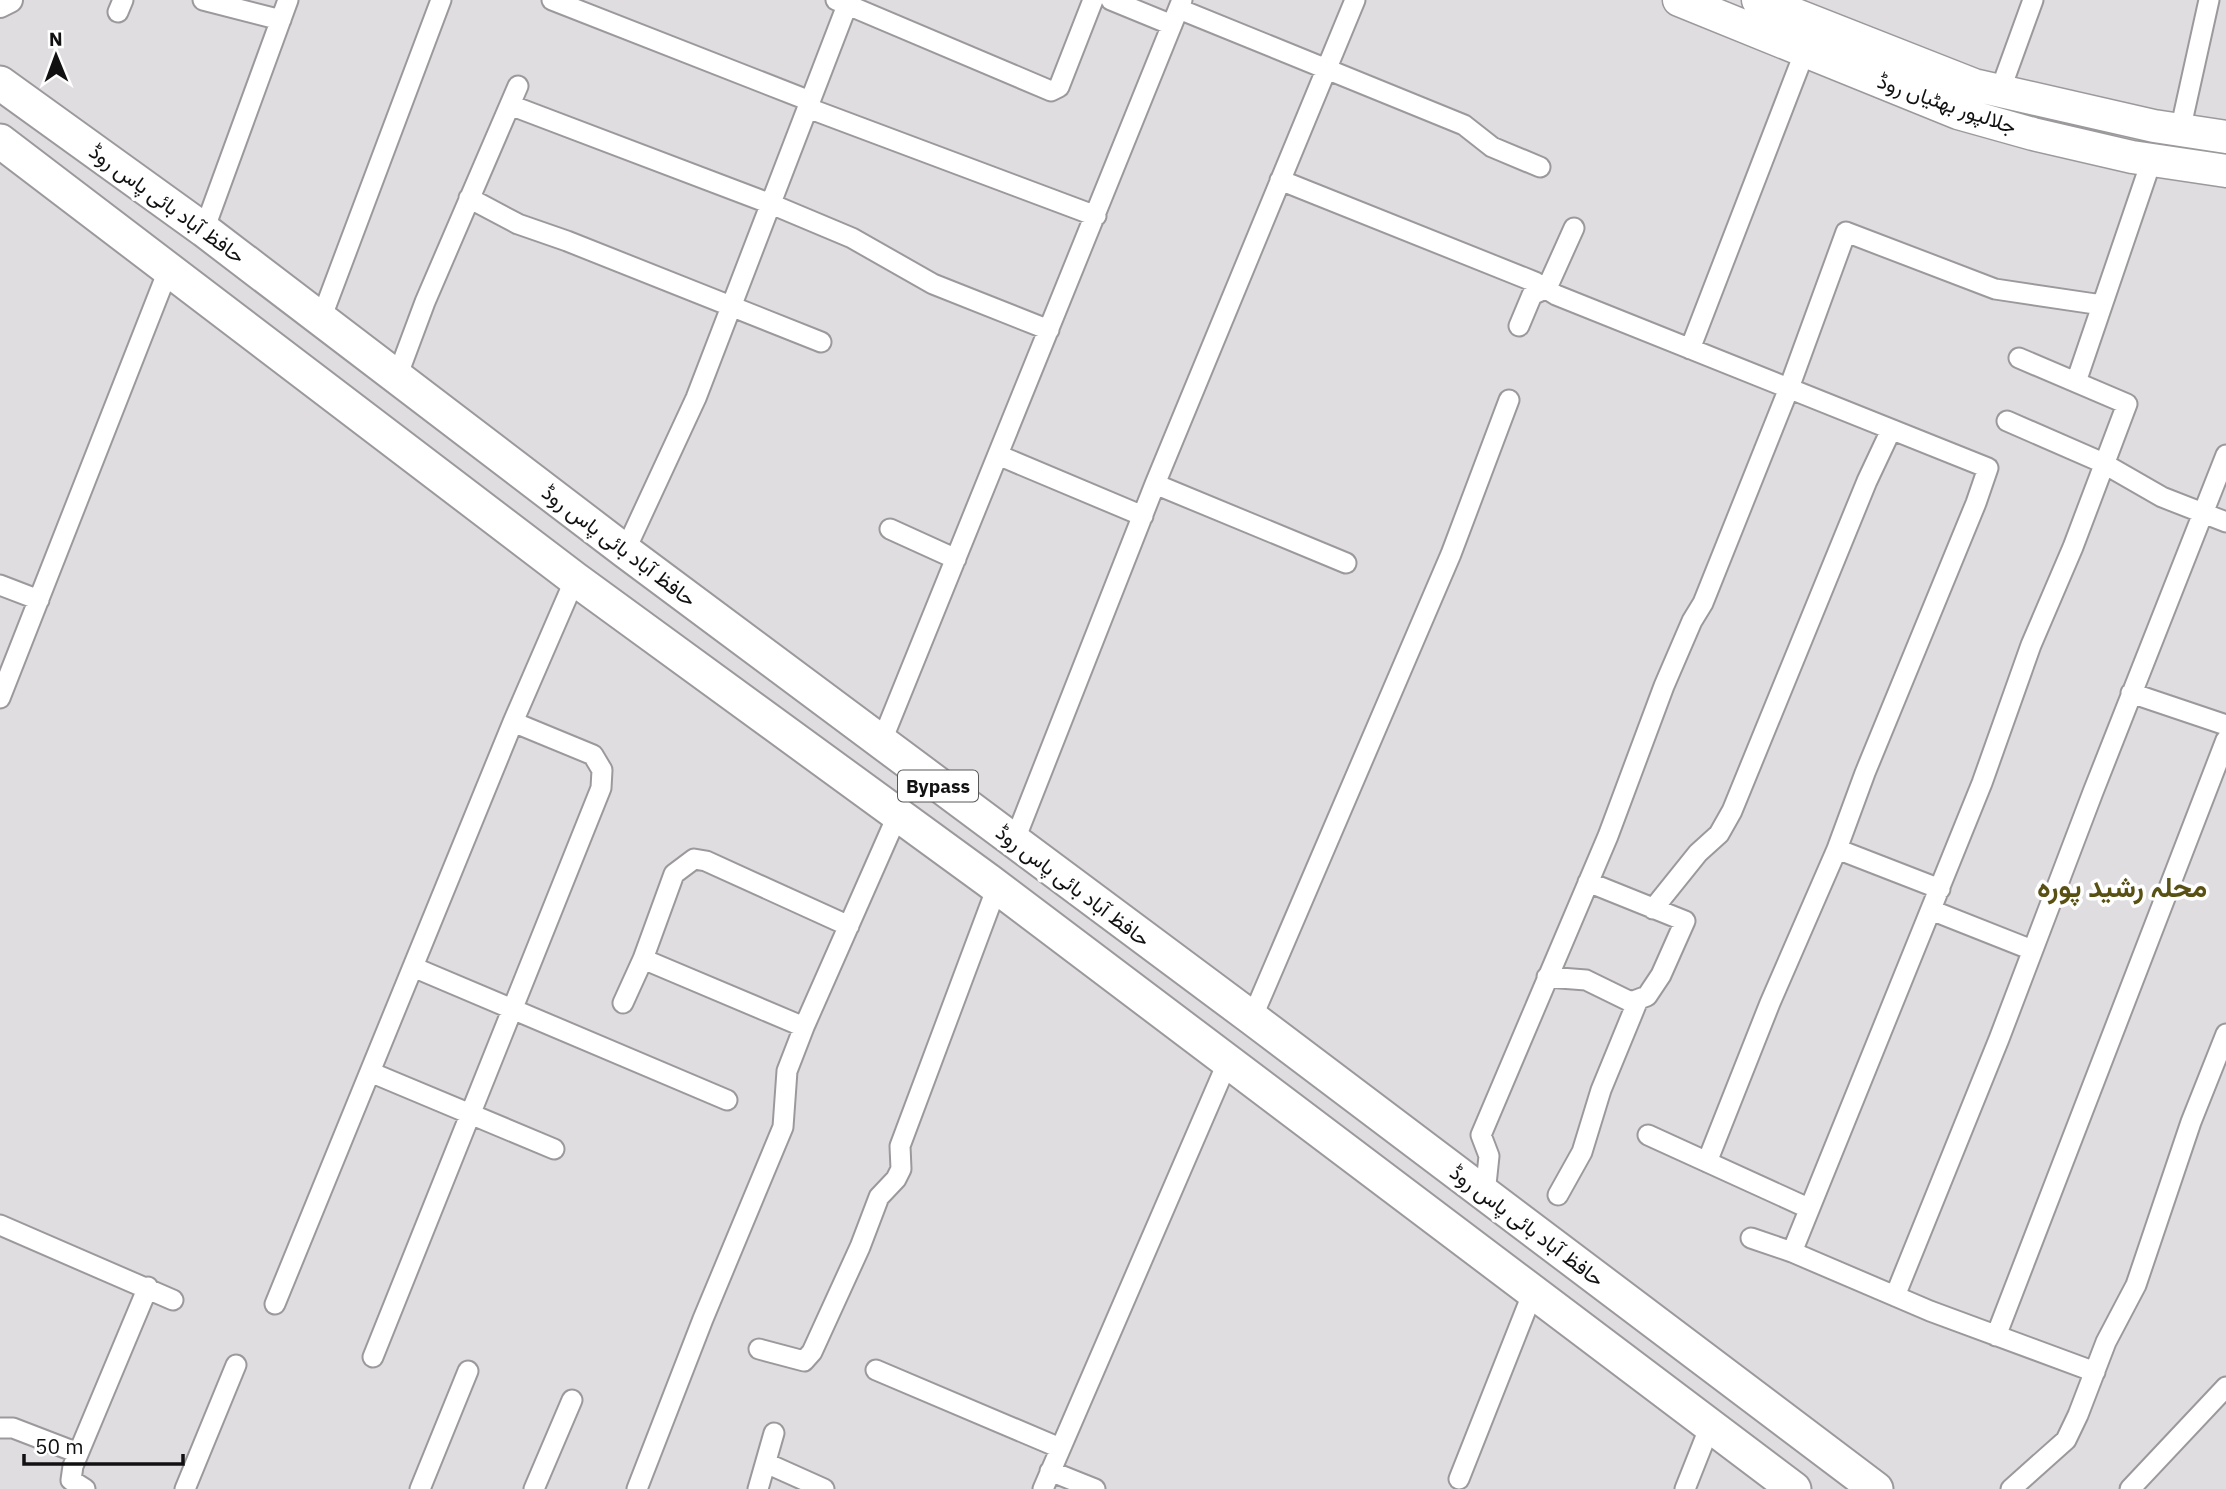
<svg xmlns="http://www.w3.org/2000/svg" width="2226" height="1489" viewBox="0 0 2226 1489" font-family="'IBM Plex Sans',Vazirmatn,sans-serif">
<rect width="100%" height="100%" fill="#e0dde0"/>
<g fill="none" stroke-linecap="round" stroke-linejoin="round">
<g stroke="#9c999c" stroke-width="23">
<path id="minor" d="M203 0 281 20
M552 0 810 101
M836 0 1051 91 1059 87 1093 0
M1111 0 1172 25
M1179 9 1464 125 1492 147 1540 167
M118 12 123 0
M2000 91 2033 0
M510 105 771 204 852 238 933 284 1049 330
M808 108 1096 216
M2180 131 2209 0
M1280 180 1535 282 1556 295 1988 468 1976 503 1865 773 1837 849 1770 1003 1707 1162
M469 198 518 224 567 241 821 342
M204 230 288 0
M321 319 441 0
M1519 326 1532 295 1547 288 1574 228
M1690 349 1805 51
M397 377 425 302 518 86
M2076 382 2152 159
M2007 421 2101 462 2162 497 2226 522
M998 455 1143 516
M1155 484 1346 563
M890 529 956 559
M625 551 696 398 849 0
M0 585 39 600
M2131 693 2226 725
M0 698 169 268
M881 743 1182 0
M1014 842 1155 484 1355 0
M1837 849 1940 889
M1653 909 1698 853 1719 834 1732 811 1867 481 1891 430
M1931 910 2032 950
M643 959 804 1027
M413 967 727 1100
M1547 977 1586 980 1631 1002 1647 996 1661 975 1685 921 1588 882
M623 1003 643 959 674 874 694 859 706 861 849 926
M1252 1018 1451 554 1509 400
M370 1072 554 1149
M1648 1135 1808 1208
M1485 1194 1489 1156 1481 1135 1608 836 1664 686 1692 621 1703 603 1789 388 1846 232 1995 289 2102 305
M1558 1195 1582 1152 1601 1090 1638 1000
M0 1225 173 1300
M1751 1238 1792 1252 1930 1311 2095 1372
M1792 1252 1982 783 2031 645 2073 547 2127 404 2019 358
M1895 1296 1999 1039 2093 792 2226 455
M275 1304 513 722 575 579
M1996 1336 2226 740
M759 1349 804 1361 812 1352 860 1247 879 1197 896 1179 901 1169 900 1146 997 887
M373 1357 601 788 602 770 593 755 513 722
M876 1370 1060 1448
M0 1428H13L78 1453
M766 1463 824 1489
M1050 1471 1095 1489
M1459 1479 1533 1292
M85 1489 71 1480 73 1466 148 1287
M185 1489 236 1365
M420 1489 468 1371
M534 1489 572 1400
M637 1489 703 1319 783 1127 787 1071 804 1027 898 814
M758 1489 774 1433
M1043 1489 1228 1061
M1685 1489 1710 1426
M2011 1489 2066 1440 2078 1415 2106 1342 2136 1285 2191 1122 2226 1034
M2130 1489 2226 1387"/>
</g>
<g stroke="#9c999c" stroke-width="28">
<path id="tertiary" d="M0 5 10 0"/>
</g>
<g stroke="#9c999c" stroke-width="35">
<path id="primary" d="M1679 0 1958 113 2033 134 2132 157 2226 171
M1758 0 1974 85 2154 126 2226 137"/>
</g>
<g stroke="#9c999c" stroke-width="37">
<path id="trunk" d="M0 83 204 230 625 551 1252 1018 1876 1489
M0 141 575 579 989 881 1794 1489"/>
</g>
<use href="#minor" stroke="#fff" stroke-width="19"/>
<use href="#tertiary" stroke="#fff" stroke-width="24"/>
<use href="#primary" stroke="#fff" stroke-width="32"/>
<use href="#trunk" stroke="#fff" stroke-width="33"/>
</g>
<g text-anchor="middle" stroke-width="7" stroke-linejoin="round" paint-order="stroke">
<rect fill="#fff" stroke="#595859" stroke-width="2" x="898" y="770.5" width="80" height="31" rx="5"/>
<g font-size="19" font-weight="bold" fill="#121112">
<text x="938" y="793">Bypass</text>
</g>
<g font-size="21" fill="#121112" stroke="#fff">
<text transform="translate(1947 104) rotate(19)" y="7">جلالپور بھٹیاں روڈ</text>
<text transform="translate(167 204) rotate(36)" y="7">حافظ آباد بائی پاس روڈ</text>
<text transform="translate(619 546) rotate(37)" y="7">حافظ آباد بائی پاس روڈ</text>
<text transform="translate(1073 886) rotate(37)" y="7">حافظ آباد بائی پاس روڈ</text>
<text transform="translate(1527 1226) rotate(37)" y="7">حافظ آباد بائی پاس روڈ</text>
</g>
<g font-size="28" font-weight="bold" fill="#595114" stroke="#fff">
<text x="2122" y="897">محلہ رشید پورہ</text>
</g>
</g>
<g transform="translate(56 56) rotate(359)" stroke="#ffffff" stroke-width="5" paint-order="stroke">
<path d="M0-5L12 26L0 18L-12 26Z" fill="#121112"/>
<text y="-10" font-size="19" font-weight="bold" text-anchor="middle" fill="#121112">N</text>
</g>
<path d="M24 1454v10h159v-10" fill="none" stroke="#121112" stroke-width="3.5"/>
<text x="35" y="1454" font-size="21" fill="#121112" stroke="#ffffff" stroke-width="5" paint-order="stroke">50 m</text>
</svg>
